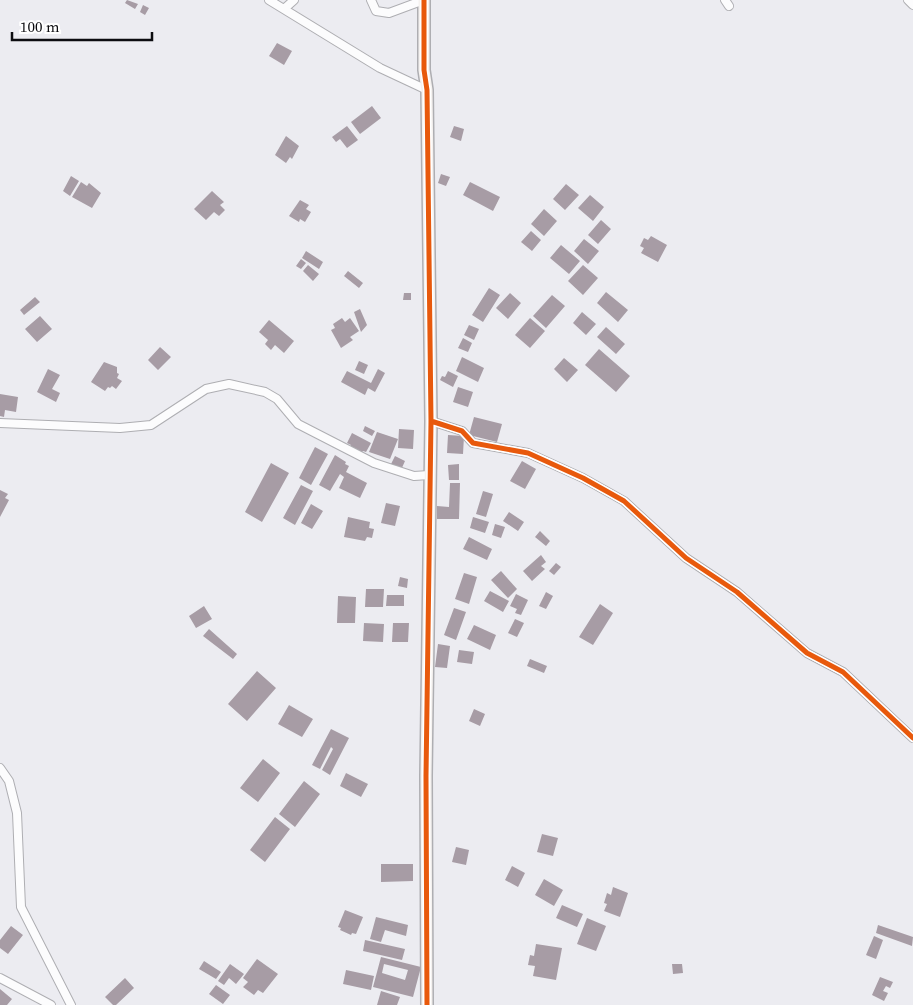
<svg xmlns="http://www.w3.org/2000/svg" width="913" height="1005" viewBox="0 0 913 1005" font-family="'Source Serif 4',serif">
<rect width="100%" height="100%" fill="#ececf1"/>
<path fill="#a79ca5" fill-rule="evenodd" d="M127 0 138 4 135 9 125 3Z
M143 5 149 8 145 15 140 12Z
M277 43 292 51 284 65 269 56Z
M372 106 381 118 360 134 351 122Z
M347 126 358 140 347 148 340 139 336 142 332 137Z
M454 126 464 129 461 141 450 137Z
M286 136 299 146 292 159 290 157 286 163 275 155Z
M441 174 450 177 446 186 438 183Z
M71 176 79 181 70 196 63 191Z
M81 182 87 186 89 183 101 193 92 208 72 197Z
M470 182 500 197 493 211 463 195Z
M566 184 579 195 565 210 553 199Z
M212 191 224 202 220 205 225 210 219 216 214 212 206 220 194 209Z
M590 195 604 207 593 221 578 208Z
M300 200 309 205 306 209 311 212 305 222 300 219 299 222 289 216Z
M544 209 557 221 544 236 531 224Z
M601 220 611 229 598 244 588 235Z
M531 231 541 240 532 251 521 242Z
M651 236 667 245 658 262 641 253 644 248 640 246 644 238 648 240Z
M584 239 599 251 588 264 574 251Z
M561 245 580 261 569 274 550 258Z
M306 251 323 262 319 269 302 258Z
M301 259 306 263 301 269 296 266Z
M308 265 319 274 313 281 303 271Z
M583 265 598 278 583 295 568 281Z
M348 271 363 283 359 288 344 276Z
M489 288 500 295 483 322 472 315Z
M606 292 628 310 618 322 597 303Z
M404 293H411V300H403Z
M510 293 521 303 508 319 496 308Z
M552 295 565 306 546 328 533 316Z
M35 297 40 302 24 315 20 310Z
M360 309 367 325 361 332 354 312Z
M582 312 596 324 586 335 573 323Z
M40 316 52 329 37 342 25 329Z
M342 318 345 322 350 318 359 331 350 337 353 340 341 348 331 330 335 328 333 324Z
M530 318 545 331 530 348 515 335Z
M269 320 294 341 284 353 275 345 271 350 265 344 268 340 259 332Z
M469 325 479 329 474 340 464 335Z
M606 327 625 344 616 354 597 337Z
M463 338 472 343 468 352 458 348Z
M160 347 171 357 158 370 148 360Z
M599 349 630 376 616 392 585 365Z
M462 357 484 368 478 382 456 371Z
M564 358 578 370 567 382 554 369Z
M359 361 368 365 364 374 355 370Z
M104 362 117 367V373L119 374 117 378 122 381 116 389 112 386 110 388 108 387 105 391 91 382Z
M48 369 60 375 52 389 60 393 56 402 37 392Z
M378 369 385 373 375 392 368 388 365 395 341 382 347 371 371 383Z
M448 371 458 376 453 387 440 380 442 376 445 377Z
M458 387 473 392 468 407 453 402Z
M0 394 18 397 16 412 5 410 4 417 0 416Z
M474 417 502 424 497 442 469 435Z
M365 426 375 431 372 436 363 431Z
M399 429 414 430 413 449 398 448Z
M377 432 398 439 390 459 369 452Z
M352 433 371 443 366 452 363 451 361 453 350 447 351 445 347 443Z
M448 435 464 436 463 454 447 453Z
M315 447 328 454 311 485 299 478Z
M335 455 346 462 345 464 349 466 346 472 367 483 360 498 339 488 344 477 340 474 330 491 319 485Z
M395 456 405 461 401 470 390 466Z
M522 461 536 469 525 489 510 481Z
M271 463 289 473 262 522 245 512Z
M459 464V480H449L448 465Z
M450 483H460L459 519H437V506L449 507Z
M301 485 313 491 295 525 283 518Z
M0 490 8 494 5 498 9 500 0 517Z
M483 491 493 494 486 517 476 514Z
M386 503 400 506 395 526 381 523Z
M311 504 323 511 312 529 301 523Z
M509 512 524 522 518 531 503 521Z
M348 517 370 522 369 528 374 529 372 538 367 537 365 541 344 537Z
M473 517 489 522 485 533 470 528Z
M495 524 505 527 501 538 492 535Z
M540 531 550 541 546 546 535 537Z
M469 537 492 549 487 560 463 549Z
M541 555 546 562 541 566 545 569 532 581 523 571Z
M556 563 561 567 554 575 549 571Z
M501 571 517 589 508 598 491 580Z
M464 573 477 577 469 604 455 599Z
M400 577 408 579 407 588 398 586Z
M366 589H384L383 607H365Z
M490 591 509 601 503 612 484 601Z
M546 592 553 596 546 609 539 606Z
M516 594 528 600 521 615 515 613 517 609 510 606Z
M387 595H404V606H386Z
M338 596 356 597 355 623H337Z
M600 604 613 613 593 645 579 637Z
M204 606 212 619 196 628 189 616Z
M454 608 466 612 456 640 444 635Z
M515 619 524 623 517 637 508 633Z
M364 623 384 624 383 642 363 641Z
M393 623H409L408 642H392Z
M474 625 496 635 490 650 467 639Z
M209 629 237 654 233 659 203 636Z
M438 644 450 646 447 668 435 667Z
M459 650 474 652 472 664 457 662Z
M530 659 547 666 544 673 527 666Z
M257 671 276 688 247 721 228 704Z
M289 705 313 719 302 737 278 724Z
M474 709 485 714 480 726 469 721Z
M331 729 349 738 330 775 322 770 333 749 331 747 320 769 312 765Z
M263 759 280 773 258 802 240 788Z
M346 773 368 784 361 797 340 786Z
M304 781 320 794 295 827 279 814Z
M275 817 290 829 265 862 250 850Z
M542 834 558 838 553 856 537 852Z
M456 847 469 850 466 865 452 862Z
M381 864H413V881L381 882Z
M512 866 525 873 518 887 505 880Z
M544 879 563 890 554 906 535 895Z
M613 887 628 893 620 917 604 911 607 904 604 903 607 893 611 895Z
M562 905 583 914 577 927 556 918Z
M345 910 363 917 356 934 352 933 351 935 340 930 341 928 338 927Z
M376 917 408 925 406 936 385 930 381 942 370 939Z
M587 918 606 926 596 951 577 944Z
M878 925 913 937 912 946 876 933Z
M11 926 23 935 8 954 0 948V940Z
M874 936 883 940 876 959 866 955Z
M365 940 405 949 402 960 363 951Z
M536 944 562 948 556 980 533 976 535 966 528 965 530 955 534 956Z
M381 957 421 967 413 997 373 987ZM384 964 408 970 405 980 382 973Z
M257 959 278 974 263 993 258 990 254 995 243 987 248 982 243 978Z
M204 961 221 972 216 979 199 969Z
M230 964 244 974 236 984 229 978 224 985 218 981Z
M672 964H682L683 973 673 974Z
M346 970 374 976 371 990 343 984Z
M880 977 893 982 890 988 886 986 883 991 888 993 884 1001 872 995Z
M125 978 134 988 116 1005H113L105 997Z
M216 985 230 995 223 1004 209 994Z
M0 989 12 999 7 1005H0Z
M381 991 400 997 397 1005H377Z"/>
<g fill="none" stroke-linecap="round" stroke-linejoin="round">
<g stroke="#aeaeb2" stroke-width="10">
<path id="street" d="M269 0 380 68 427 90
M371 0 376 11 389 13 424 0
M725 0 729 6
M908 0 913 5
M284 9 294 0
M431 421 462 431 473 443 528 453 583 478 624 501 686 558 737 592 807 653 843 672 913 738
M0 423 120 428 151 425 206 389 229 384 265 392 277 399 298 424 374 463 414 476 429 475
M0 768 9 781 17 813 21 907 71 1005
M0 978 51 1005"/>
</g>
<g stroke="#aeaeb2" stroke-width="14">
<path id="secondary" d="M424 0V70L427 90 431 421 426 776 427 1005"/>
</g>
<use href="#street" stroke="#fcfcfd" stroke-width="8"/>
<use href="#secondary" stroke="#f5f2f0" stroke-width="11"/>
<g stroke="#fff" stroke-width="8">
<path id="cycleway" d="M424 0V70L427 90 431 421 426 776 427 1005
M431 421 462 431 473 443 528 453 583 478 624 501 686 558 737 592 807 653 843 672 913 738"/>
</g>
<use href="#cycleway" stroke="#e8590c" stroke-width="5"/>
</g>
<path d="M12 32v8h140v-8" fill="none" stroke="#0c0c10" stroke-width="2.5"/>
<text x="20" y="32" font-size="15" fill="#0c0c10" stroke="#ffffff" stroke-width="4" paint-order="stroke">100 m</text>
</svg>
